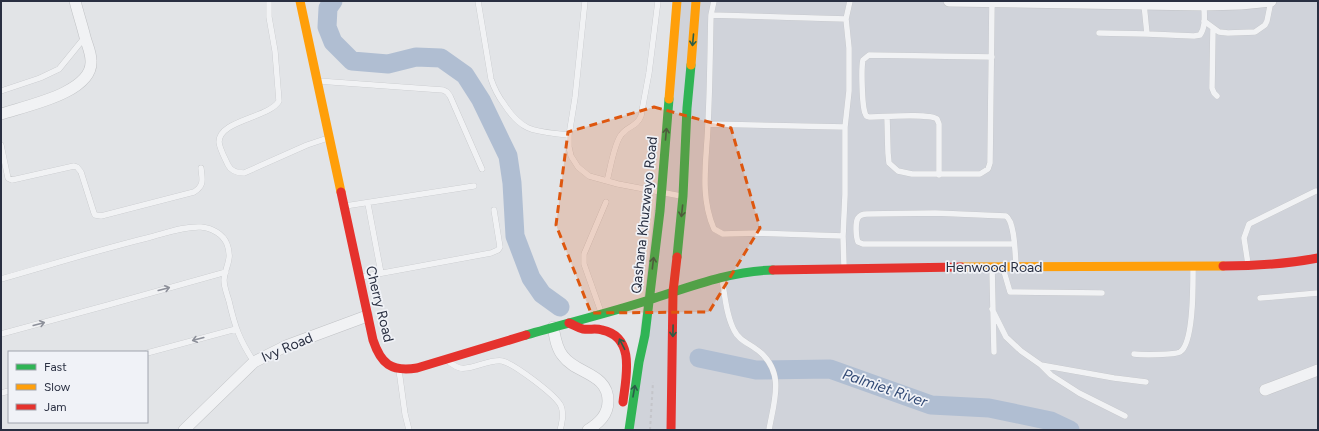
<svg xmlns="http://www.w3.org/2000/svg" width="1319" height="431" viewBox="0 0 1319 431" font-family="Figtree,sans-serif">
<rect width="100%" height="100%" fill="#e2e4e7"/>
<path fill="#d0d3da" d="M678 1H1318V430H629Z"/>
<g fill="none" stroke-linecap="round" stroke-linejoin="round">
<path stroke="#b0bed2" stroke-width="19" d="M333 1 328 8 327 27 333 42 352 61 388 64 416 57 441 58 465 75 481 100 508 156 512 183 515 236 531 278 542 294 560 307
M699 358 756 370 830 369 931 405 989 408 1051 421 1070 430"/>
<g stroke="#c0c2c5" stroke-width="6">
<path id="lane" d="M269 1V17L275 51 279 101C269 118 219 120 219 142 220 150 225 158 228 165 231 171 237 173 244 173L307 145 328 138
M478 1 491 79C494 88 498 96 504 104 523 134 537 131 569 135
M585 1 575 98 569 135V147L571 156 578 167 589 176 618 184 681 196
M714 1 711 15C710 51 710 87 708 123 707 158 699 195 714 229L723 234 758 233 843 236
M1144 4 1147 34 1194 36 1200 35C1206 27 1204 15 1204 5
M711 15 846 19
M1204 21 1219 32 1228 33 1255 32 1265 25 1267 21 1271 1
M1213 28 1212 88 1214 93 1217 96
M1099 33 1147 34
M318 81 443 90 447 92 450 96 482 169
M1 91 40 78 59 69 85 37
M887 117 888 153 889 163 898 171 912 174H980L988 169 990 163 992 2
M708 124 845 127
M1 145 8 178 12 180 74 166 77 167 81 172 94 213 95 215 101 216 194 192C205 185 202 179 201 168
M939 175V124L937 119C929 113 882 117 869 117 866 116 866 116 865 113 862 105 861 67 863 60L869 55 992 57
M607 181C610 170 614 144 621 135 627 126 637 127 641 116L649 73 658 1
M368 204 381 273
M345 206 474 186
M1014 244H863L858 242C856 237 855 223 858 218 860 215 864 214 867 214L935 213 1006 216C1015 222 1015 254 1016 265
M1248 264 1244 238 1249 224 1316 191
M844 266 843 236 845 195V127L849 91V48L846 19 850 1
M992 268 994 352
M1003 268 1010 292 1102 293
M361 277 491 253 498 250 500 247 494 210
M1 279C50 265 98 250 147 238 164 234 183 226 201 227 212 228 223 234 227 244 233 260 225 266 224 280 224 287 227 294 229 301 235 327 239 339 254 362
M722 279C725 295 726 315 734 330 739 341 751 344 760 352 785 374 774 401 769 430
M1260 298 1318 293
M992 309 1006 337 1021 351 1041 365 1051 375 1079 393 1125 416
M601 312 584 264V254L606 202
M1 334 108 305 226 272
M147 353 236 329
M1134 354C1142 355 1175 355 1180 352 1194 343 1193 283 1193 267
M449 362C452 364 456 367 460 368 470 371 488 359 502 361 513 363 556 395 561 406 564 413 562 424 560 430
M1041 365 1114 378 1146 382
M399 370 405 414 409 430
M1 393 9 391"/>
</g>
<g stroke="#c0c2c5" stroke-width="12">
<path id="street" d="M949 1 1204 5 1241 4 1271 1
M1 114C25 106 93 93 91 61 91 52 87 45 85 37 82 25 78 13 75 1
M553 327C555 336 556 348 563 356 576 374 608 373 608 401 608 415 599 423 588 430
M1265 390 1318 370
M184 430 254 362 286 346 367 316"/>
</g>
<path stroke="#c4c5ca" stroke-width="2" stroke-dasharray="3 3" stroke-linecap="butt" d="M650 430 653 382"/>
<use href="#lane" stroke="#f1f2f4" stroke-width="5.5"/>
<use href="#street" stroke="#f1f2f4" stroke-width="11"/>
<path stroke="#30b455" stroke-width="9" d="M677 257 683 196 687 108 691 65
M526 335C567 323 609 313 649 300 690 287 730 271 773 270
M629 430 639 362 645 335 660 211 669 99"/>
<path stroke="#ff9f0a" stroke-width="9" d="M300 1 341 192
M691 65 696 1
M669 99 677 1
M961 267 1223 266"/>
<path stroke="#e5322d" stroke-width="9" d="M341 192 373 340C381 364 391 372 417 368L526 335
M1223 266C1255 266 1286 264 1318 258
M773 270 961 267
M569 323C574 325 578 328 583 329 590 330 596 328 602 330 636 337 626 377 623 402
M671 430 673 292 677 257"/>
</g>
<defs><path id="oneway-shaft" d="M-6 0H5M1.5-3L5.5 0L1.5 3" fill="none" stroke-width="1.6" stroke-linecap="round" stroke-linejoin="round"/></defs>
<g stroke="#2b5e48">
<use href="#oneway-shaft" transform="translate(693 40) rotate(95)"/>
<use href="#oneway-shaft" transform="translate(666 134) rotate(-85)"/>
<use href="#oneway-shaft" transform="translate(682 211) rotate(96)"/>
<use href="#oneway-shaft" transform="translate(653 263) rotate(-83)"/>
<use href="#oneway-shaft" transform="translate(673 331) rotate(91)"/>
<use href="#oneway-shaft" transform="translate(622 344) rotate(-117)"/>
<use href="#oneway-shaft" transform="translate(634 391) rotate(-80)"/>
</g>
<g stroke="#8d909a">
<use href="#oneway-shaft" transform="translate(164 289) rotate(-15)"/>
<use href="#oneway-shaft" transform="translate(39 324) rotate(-15)"/>
<use href="#oneway-shaft" transform="translate(198 339) rotate(165)"/>
</g>
<path fill="#de570f" fill-opacity="0.2" stroke="#de570f" stroke-width="3" stroke-dasharray="8 5" stroke-linejoin="round" d="M654 107 731 128 760 228 709 312 591 313 556 225 568 132Z"/>
<g text-anchor="middle" stroke-width="3.5" stroke-linejoin="round" paint-order="stroke">
<g font-size="14" fill="#292f41" stroke="#f0f2f7">
<text transform="translate(644 215) rotate(-84)" y="5">Qashana Khuzwayo Road</text>
<text x="994" y="272">Henwood Road</text>
<text transform="translate(380 304) rotate(76)" y="5">Cherry Road</text>
<text transform="translate(287 347) rotate(-23)" y="5">Ivy Road</text>
</g>
<g font-size="15" font-style="italic" fill="#324a75" stroke="#f0f2f7">
<text transform="translate(885 388) rotate(19)" y="5">Palmiet River</text>
</g>
</g>
<rect width="1319" height="431" fill="none" stroke="#292f41" stroke-width="4"/>
<rect x="8" y="351" width="140" height="72" fill="#f0f2f7" stroke="#a0a4ae"/>
<rect x="16" y="364" width="20" height="6" fill="#30b455" stroke="#a0a4ae"/>
<text x="44" y="371" font-size="12" fill="#292f41">Fast</text>
<rect x="16" y="384" width="20" height="6" fill="#ff9f0a" stroke="#a0a4ae"/>
<text x="44" y="391" font-size="12" fill="#292f41">Slow</text>
<rect x="16" y="404" width="20" height="6" fill="#e5322d" stroke="#a0a4ae"/>
<text x="44" y="411" font-size="12" fill="#292f41">Jam</text>
</svg>
